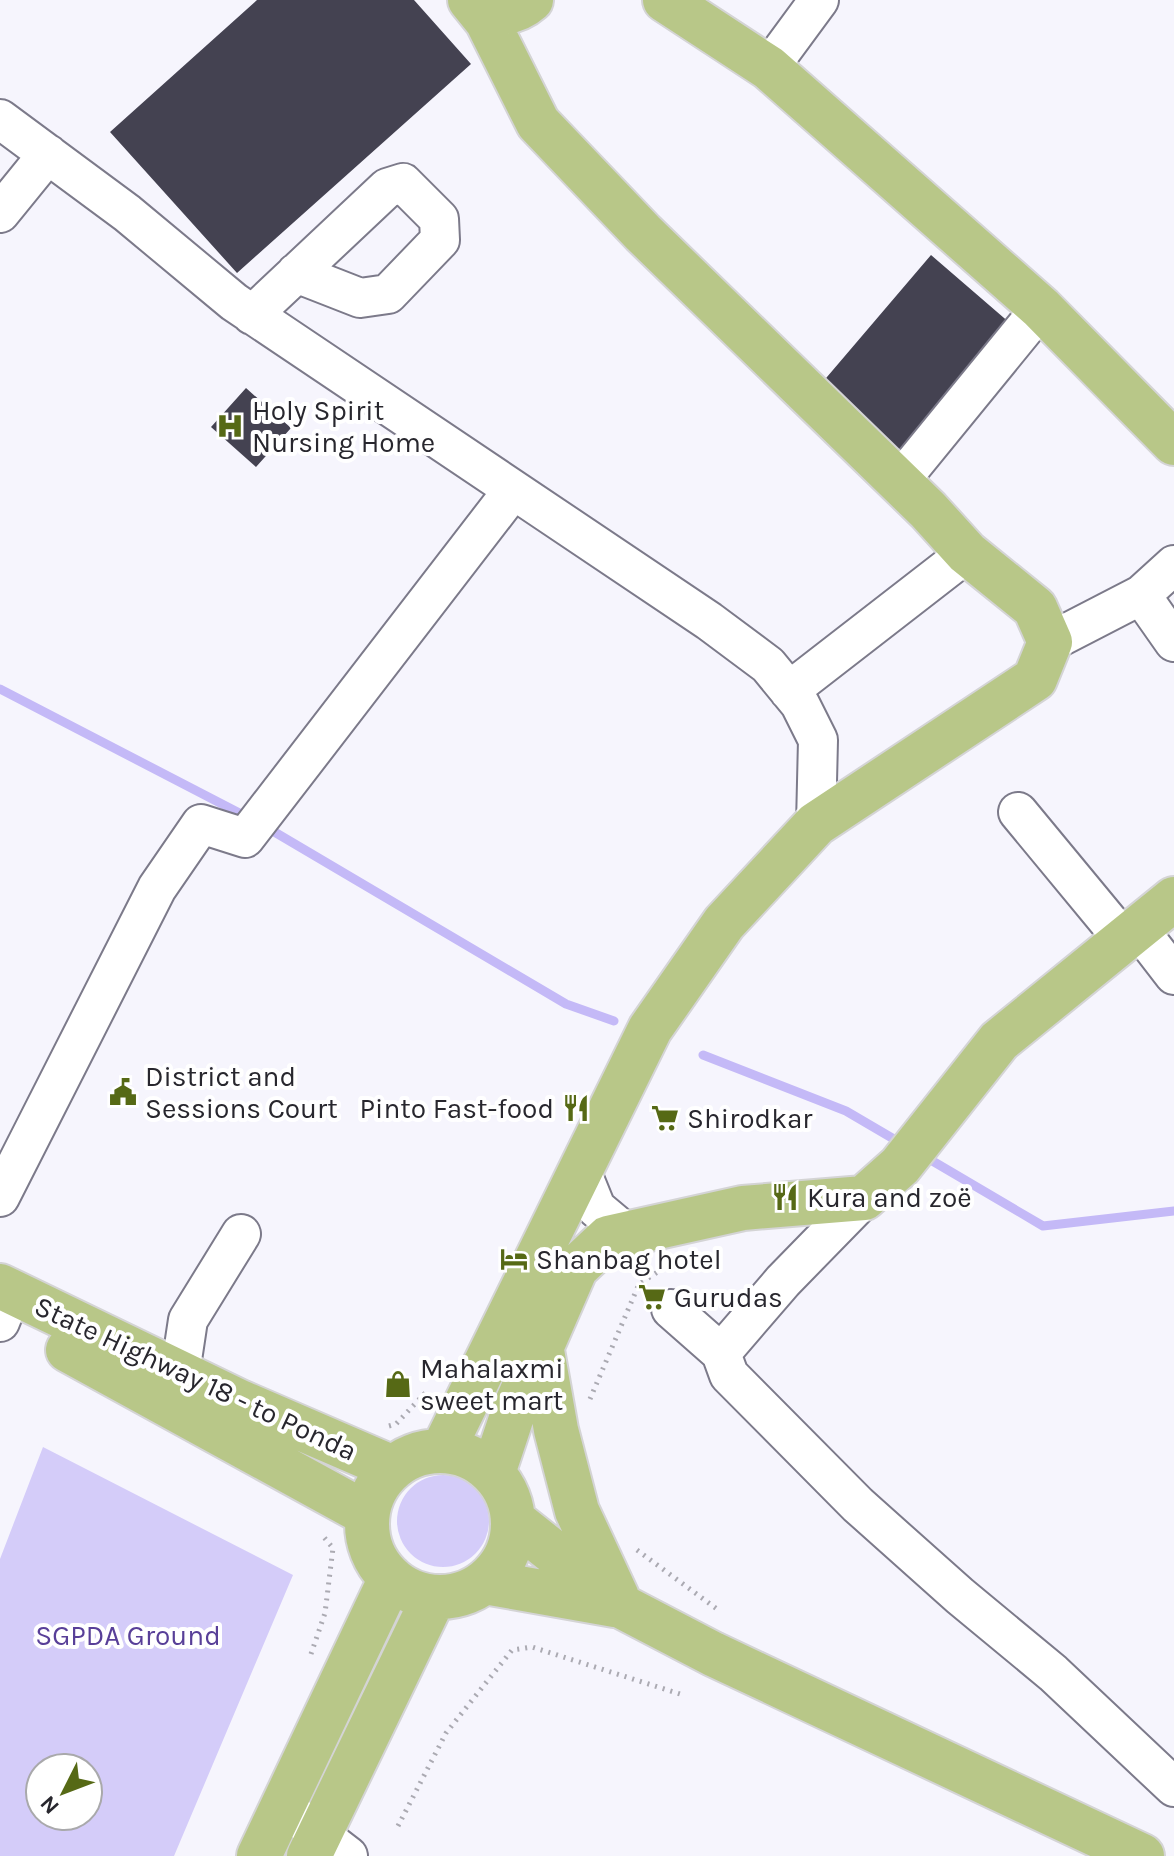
<svg xmlns="http://www.w3.org/2000/svg" width="1174" height="1856" viewBox="0 0 1174 1856" font-family="Karla,sans-serif">
<rect width="100%" height="100%" fill="#f6f5fd"/>
<path fill="#d4ccf9" fill-rule="evenodd" d="M43 1447 293 1575 174 1856H0V1559ZM88 1768V1816H40V1768Z
M397 1521a46 46 0 1 1 92 0a46 46 0 1 1-92 0Z"/>
<g fill="none" stroke-linecap="round" stroke-linejoin="round">
<path stroke="#c4b9f7" stroke-width="9" d="M0 689 249 818
M266 827 566 1004 614 1021
M703 1055 846 1111 904 1145
M924 1156 1043 1226 1174 1211"/>
</g>
<path fill="#444251" d="M257 0H414L471 64 237 273 110 132Z
M931 255 1011 324 901 453 821 384Z
M246 388 291 428 256 467 211 427Z"/>
<g fill="none" stroke-linecap="round" stroke-linejoin="round">
<g stroke="#7c7a8a" stroke-width="42">
<path id="minor" d="M769 68 819 0
M0 119 127 213 234 302 709 621 768 665 800 704 818 740 816 824
M0 213 48 154
M252 315 387 188 403 183 439 219 440 240 388 294 360 298 296 273
M899 482 1041 308
M1141 595 1174 565
M1050 642 1141 595 1174 642
M789 691 967 553
M1018 812 1123 939
M1137 927 1174 975
M581 1171 596 1208 627 1234
M0 1197 157 888 201 824 245 838 513 490
M864 1198 783 1281 721 1353 729 1375 858 1505 960 1596 1053 1673 1174 1787
M671 1309 721 1353
M0 1322 12 1292
M180 1373 188 1320 241 1234
M283 1806 348 1856"/>
</g>
<g stroke="#d4d4d5" stroke-width="48">
<path id="major" d="M665 0 769 68 1041 308 1174 443
M478 9C498 15 515 14 531 0
M0 1286 240 1402 393 1468
M541 1345 556 1430 577 1511 617 1597
M68 1350 367 1514
M443 1450 650 1029 724 923 816 824 1035 679 1050 642 1035 608 967 553 928 510 643 233 538 123 487 21 470 0
M367 1524a73 73 0 1 1 146 0a73 73 0 1 1-146 0Z
M493 1473 514 1410 576 1268 608 1238 743 1208 864 1198 900 1166 999 1041 1174 899
M514 1521 621 1606 713 1654 1142 1856
M485 1582 615 1605
M259 1856 391 1578
M309 1856 434 1597"/>
</g>
<path stroke="#abaab2" stroke-width="5" stroke-dasharray="2 6" stroke-linecap="butt" d="M590 1399 639 1284 670 1264
M389 1426 396 1424 428 1390
M637 1550 717 1609
M311 1654 325 1613 333 1548 322 1535
M398 1826 446 1733 512 1650 532 1647 680 1694"/>
<use href="#minor" stroke="#fff" stroke-width="38"/>
<use href="#major" stroke="#b8c788" stroke-width="44"/>
</g>
<defs>
<g id="hospital-bare" transform="scale(2.16)"><path d="M-5-5h3v3.5h4V-5h3V5h-3V1.5h-4V5h-3Z" fill="#566915" stroke="#fff" stroke-width="2.5" paint-order="stroke"/></g>
<g id="civic-bare" transform="scale(2.16)"><path d="M-.6-6.5H3V-4.5H.6V-3L4-1V1h2V6H-6V1h2V-1L-.6-3ZM-1.2 2.5V6h2.4V2.5Z" fill="#566915" stroke="#fff" stroke-width="2.5" paint-order="stroke"/></g>
<g id="restaurant-bare" transform="scale(2.16)"><path d="M-5-6h1v4h1v-4h1v4h1v-4h1v5L-1.5 .5V6h-2V.5L-5-1ZM5-6V6H3V1.5H1.5Q1.5-4 5-6Z" fill="#566915" stroke="#fff" stroke-width="2.5" paint-order="stroke"/></g>
<g id="supermarket-bare" transform="scale(2.16)"><path d="M-6-5.5h2.5l.6 2H6L4.5 2H-2.5L-4.4-4H-6ZM-1.5 3.2a1.3 1.3 0 1 0 .1 0ZM3 3.2a1.3 1.3 0 1 0 .1 0Z" fill="#566915" stroke="#fff" stroke-width="2.5" paint-order="stroke"/></g>
<g id="hotel-bare" transform="scale(2.16)"><path d="M-6-4.5h1.5V1H6V5H4.5V3h-9V5H-6ZM-4 0a1.8 1.8 0 1 1 3.6 0ZM.5 0V-2.5h3Q6-2.5 6 0Z" fill="#566915" stroke="#fff" stroke-width="2.5" paint-order="stroke"/></g>
<g id="shop-bare" transform="scale(2.16)"><path d="M-5-2.5h2.3a2.7 3.5 0 0 1 5.4 0H5L5.5 6h-11ZM-1.5-2.5h3a1.5 2.3 0 0 0-3 0Z" fill="#566915" stroke="#fff" stroke-width="2.5" paint-order="stroke"/></g>
</defs>
<g fill-rule="evenodd">
<use href="#hospital-bare" x="230" y="426"/>
<use href="#civic-bare" x="123" y="1092"/>
<use href="#restaurant-bare" x="576" y="1108"/>
<use href="#supermarket-bare" x="665" y="1118"/>
<use href="#restaurant-bare" x="785" y="1197"/>
<use href="#hotel-bare" x="514" y="1259"/>
<use href="#supermarket-bare" x="652" y="1297"/>
<use href="#shop-bare" x="398" y="1384"/>
</g>
<g text-anchor="middle" stroke-width="8" stroke-linejoin="round" paint-order="stroke">
<g font-size="28" fill="#28272e" stroke="#fff" text-anchor="start">
<text x="252" y="420">Holy Spirit<tspan x="252" dy="32">Nursing Home</tspan></text>
<text x="145" y="1086">District and<tspan x="145" dy="32">Sessions Court</tspan></text>
<text x="554" y="1118" text-anchor="end">Pinto Fast-food</text>
<text x="687" y="1128">Shirodkar</text>
<text x="807" y="1207">Kura and zoë</text>
<text x="536" y="1269">Shanbag hotel</text>
<text x="674" y="1307">Gurudas</text>
<text x="420" y="1378">Mahalaxmi<tspan x="420" dy="32">sweet mart</tspan></text>
</g>
<g font-size="28" fill="#28272e" stroke="#fff">
<text transform="translate(196 1378) rotate(25)" y="10">State Highway 18 - to Ponda</text>
</g>
<g font-size="28" fill="#583f98" stroke="#fff">
<text x="128" y="1645">SGPDA Ground</text>
</g>
</g>
<g transform="translate(64 1792) rotate(228)"><circle r="38" fill="#ffffff" stroke="#a9a9ab" stroke-width="2"/>
<path d="M0-6L14 30L0 20L-14 30Z" fill="#566915"/>
<text y="-12" font-size="22" font-weight="bold" text-anchor="middle" fill="#28272e">N</text>
</g>
</svg>
